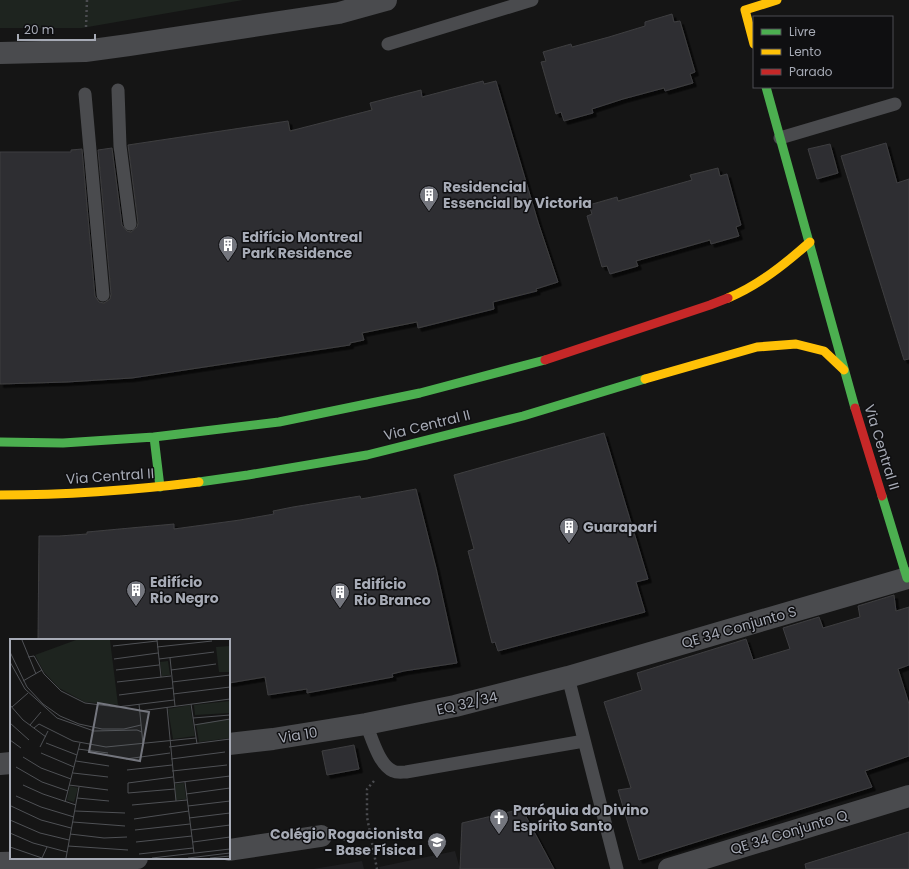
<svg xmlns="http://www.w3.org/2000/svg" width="909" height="869" viewBox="0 0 909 869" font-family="Poppins,sans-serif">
<defs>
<filter id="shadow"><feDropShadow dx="3.5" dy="3.5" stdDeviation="0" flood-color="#0009"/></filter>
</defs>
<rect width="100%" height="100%" fill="#151515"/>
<path fill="#1f1f21" d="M455 851 460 869H380L379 867Z
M362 861 364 869H313Z"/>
<path fill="#1e241f" d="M0 0H243L82 28H0Z"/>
<path fill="#2f2f30" stroke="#3e3e41" filter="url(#shadow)" d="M672 14 674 22 680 21 695 72 690 74 693 83 665 91 664 88 623 99 592 109 593 113 564 121 561 112 556 114 541 62 546 61 543 52 571 44 572 47 609 37 645 26V22Z
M483 81 484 84 496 81 538 222 558 282 536 289 537 291 493 302 494 309 418 328 417 322 362 333 364 340 350 343V345L132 378 67 382 0 384V152H71V150L82 149 95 296 99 302 104 303 110 299 111 294 98 150 112 148 122 225 127 231 131 232 137 227 138 223 128 145 288 121 290 131 372 110 370 103 421 90 422 97Z
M886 143 897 183 909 179V359L904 360 841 156Z
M830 144 838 173 817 179 808 149Z
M718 168 720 176 727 174 741 225 736 227 739 236 711 244 710 240 668 252 636 261 638 266 610 274 607 266 602 267 587 216 592 214 589 205 617 197 618 201 692 180 690 175Z
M604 433 648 579 636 582 645 612 498 651 495 642 492 643 468 551 474 549 454 475Z
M416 489 436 568 457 663 404 671 392 674 393 677 307 693V689L268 695 265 677 229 683V640H38L39 536H59L87 534V532L174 524V529L240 520 274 514 273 511 293 507 360 496 361 499Z
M894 595 896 611 909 607V665L898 669 909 704V756L865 771 872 787 639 860 618 790 631 788 604 702 642 690 637 673 746 639 753 660 790 649 783 628 819 617 823 628 860 617 858 606Z
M354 745 359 769 327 775 322 751Z
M522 809 554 869H460L462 823Z
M909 832V869H806L805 864Z"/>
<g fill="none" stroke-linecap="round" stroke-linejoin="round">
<path stroke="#4b4c50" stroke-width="2.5" stroke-dasharray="2 3" stroke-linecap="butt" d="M86 27 87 0
M374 781 367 789V817L377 869
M343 839 350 840 371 837"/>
<path stroke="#4a4b4e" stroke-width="13" d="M388 44 532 0
M118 90 120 146 130 224
M85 94 103 295
M780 138 895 104
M568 677 617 869
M366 724C372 738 379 765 393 771 397 773 402 772 406 772L584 741"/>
<path stroke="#4a4b4e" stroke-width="22" d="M0 53 85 51 129 45 339 13 386 0
M229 744 273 739 366 724 455 706 568 677 907 578
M0 764 11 763
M229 850 321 836
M0 863 111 860 137 858
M669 869 909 796"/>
<path stroke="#4caf50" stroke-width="9" d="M766 87 855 408
M154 437 160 487
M0 442 63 443 154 437 279 422 420 393 545 360
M199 482 248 475 367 455 523 416 645 379
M882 496 907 578 909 577"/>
<path stroke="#ffc107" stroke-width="9" d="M754 44 745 10 777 0
M728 298C759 285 785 264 810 242
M645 379 757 347 796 344 824 351 844 370
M0 495C65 495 135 490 199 482"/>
<path stroke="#c62828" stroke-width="9" d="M545 360 710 305 728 298
M855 408 882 496"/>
</g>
<defs>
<g id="building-pin" transform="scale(1)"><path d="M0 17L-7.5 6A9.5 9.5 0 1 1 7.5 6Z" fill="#74767e" stroke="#0f0f11"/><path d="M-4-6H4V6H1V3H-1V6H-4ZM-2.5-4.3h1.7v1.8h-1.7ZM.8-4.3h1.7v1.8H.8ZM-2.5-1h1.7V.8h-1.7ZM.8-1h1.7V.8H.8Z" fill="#fff"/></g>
<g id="church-pin" transform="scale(1)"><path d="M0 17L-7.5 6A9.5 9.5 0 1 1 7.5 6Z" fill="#74767e" stroke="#0f0f11"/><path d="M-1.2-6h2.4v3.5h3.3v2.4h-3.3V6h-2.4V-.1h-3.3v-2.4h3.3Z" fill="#fff"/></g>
<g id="school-pin" transform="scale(1)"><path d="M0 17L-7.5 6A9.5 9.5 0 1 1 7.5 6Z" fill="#74767e" stroke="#0f0f11"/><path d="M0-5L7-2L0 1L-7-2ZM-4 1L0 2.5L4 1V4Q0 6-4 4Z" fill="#fff"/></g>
</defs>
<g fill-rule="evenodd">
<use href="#building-pin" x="429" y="195"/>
<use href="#building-pin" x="228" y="245"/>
<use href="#building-pin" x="569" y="527"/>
<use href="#building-pin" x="136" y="590"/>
<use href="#building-pin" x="340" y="592"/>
<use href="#church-pin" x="499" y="818"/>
<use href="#school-pin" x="437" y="842"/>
</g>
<g text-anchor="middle" stroke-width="3" stroke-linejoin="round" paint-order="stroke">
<g font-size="14" font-weight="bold" fill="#a7abb6" stroke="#0f0f11" text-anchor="start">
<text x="443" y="192">Residencial<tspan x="443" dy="16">Essencial by Victoria</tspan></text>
<text x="242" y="242">Edifício Montreal<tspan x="242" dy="16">Park Residence</tspan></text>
<text x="583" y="532">Guarapari</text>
<text x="150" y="587">Edifício<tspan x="150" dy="16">Rio Negro</tspan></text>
<text x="354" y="589">Edifício<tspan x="354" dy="16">Rio Branco</tspan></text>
<text x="513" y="815">Paróquia do Divino<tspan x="513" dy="16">Espírito Santo</tspan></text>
<text x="423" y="839" text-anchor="end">Colégio Rogacionista<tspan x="423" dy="16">- Base Física I</tspan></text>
</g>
<g font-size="14" fill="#a7abb6" stroke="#0f0f11">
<text transform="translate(427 425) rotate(-14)" y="5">Via Central II</text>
<text transform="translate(882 447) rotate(73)" y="5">Via Central II</text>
<text transform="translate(110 476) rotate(-4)" y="5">Via Central II</text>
<text transform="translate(739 627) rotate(-16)" y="5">QE 34 Conjunto S</text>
<text transform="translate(467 703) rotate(-13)" y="5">EQ 32/34</text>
<text transform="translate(298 735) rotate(-9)" y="5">Via 10</text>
<text transform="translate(789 832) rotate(-17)" y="5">QE 34 Conjunto Q</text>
</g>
</g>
<g transform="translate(10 639)">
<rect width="220" height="220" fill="#151515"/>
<path d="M66 1H100L108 66 75 63 49 49 34 33 25 16ZM220 7V33H209L206 8ZM158 22 160 36 152 37 150 23ZM220 62V74L185 76 184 66ZM180 66 185 97 163 100 158 70ZM220 80V99L189 103 186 85ZM174 144 176 160 166 161 165 145ZM60 147 68 149 64 163 57 161Z" fill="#1e241f"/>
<path fill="none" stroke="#4f5155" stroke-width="1" d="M12 1 26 35M147 1 151 38M103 7 147 2M147 8 202 2M0 13 17 48 33 65 50 77 69 85 92 90H114L131 86M18 18 24 17 34 35 51 52 75 64 107 68 164 61M160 19 165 67M104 20 148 14M149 20 204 13M0 23 15 50 47 79 84 92 127 91 132 93M106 31 149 26M161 31 206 25M13 42 32 31M107 43 161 37M162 43 220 36M163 55 220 48M109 56 163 49M129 65 133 105M181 65 187 105M0 66 13 81 36 98M2 68 18 54M157 68 166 162M130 72 220 60M183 79 220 76M0 84 19 101M20 86 31 73M184 86 220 80M24 89 29 85 63 102 96 108 186 99M0 101 11 109M36 104 67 116M30 108 38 92M159 108 220 100M68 110 98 114M31 114 64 128M13 118 31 129 61 140M116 120 160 114M161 120 215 113M66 122 99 127M6 128 32 143 58 152M117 131 162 126M162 132 217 126M63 134 98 138M163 138 118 144V154L165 150M175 143 184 214M164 144 220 137M13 146 33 155 66 166M59 146 98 151M176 155 220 149M6 157 31 168 64 178M67 159 99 162M55 163 70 104M122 166 177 161M1 167 31 181 61 189M178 167 220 162M65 172 115 174M179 179 220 174M124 180 179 172M0 181 30 194 59 201M63 183 115 187M125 191 180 185M181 191 220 186M0 194 23 204 57 213M60 195 94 199 117 198M126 203 182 197M183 203 220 198M58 207 118 211M0 208 32 219 37 208M129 215 183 209M56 219 69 148M142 219 220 210M178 219 220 214M200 219 220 217"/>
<path fill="#74767e" fill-opacity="0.15" stroke="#74767e" stroke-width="2" d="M88 64 139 73 130 122 79 113Z"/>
<rect width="220" height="220" fill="none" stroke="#a7abb6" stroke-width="2"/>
</g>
<rect x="753" y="16" width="140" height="72" fill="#0f0f11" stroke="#4c4d53"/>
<rect x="761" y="29" width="20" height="6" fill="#4caf50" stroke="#4c4d53"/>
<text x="789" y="36" font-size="12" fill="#a7abb6">Livre</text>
<rect x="761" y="49" width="20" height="6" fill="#ffc107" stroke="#4c4d53"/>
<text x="789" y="56" font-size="12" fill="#a7abb6">Lento</text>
<rect x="761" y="69" width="20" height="6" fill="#c62828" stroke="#4c4d53"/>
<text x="789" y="76" font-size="12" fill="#a7abb6">Parado</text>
<path d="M18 34v6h77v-6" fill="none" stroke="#a7abb6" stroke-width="2"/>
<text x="24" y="34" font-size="12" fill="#a7abb6" stroke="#0f0f11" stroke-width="3" paint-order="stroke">20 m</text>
</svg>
